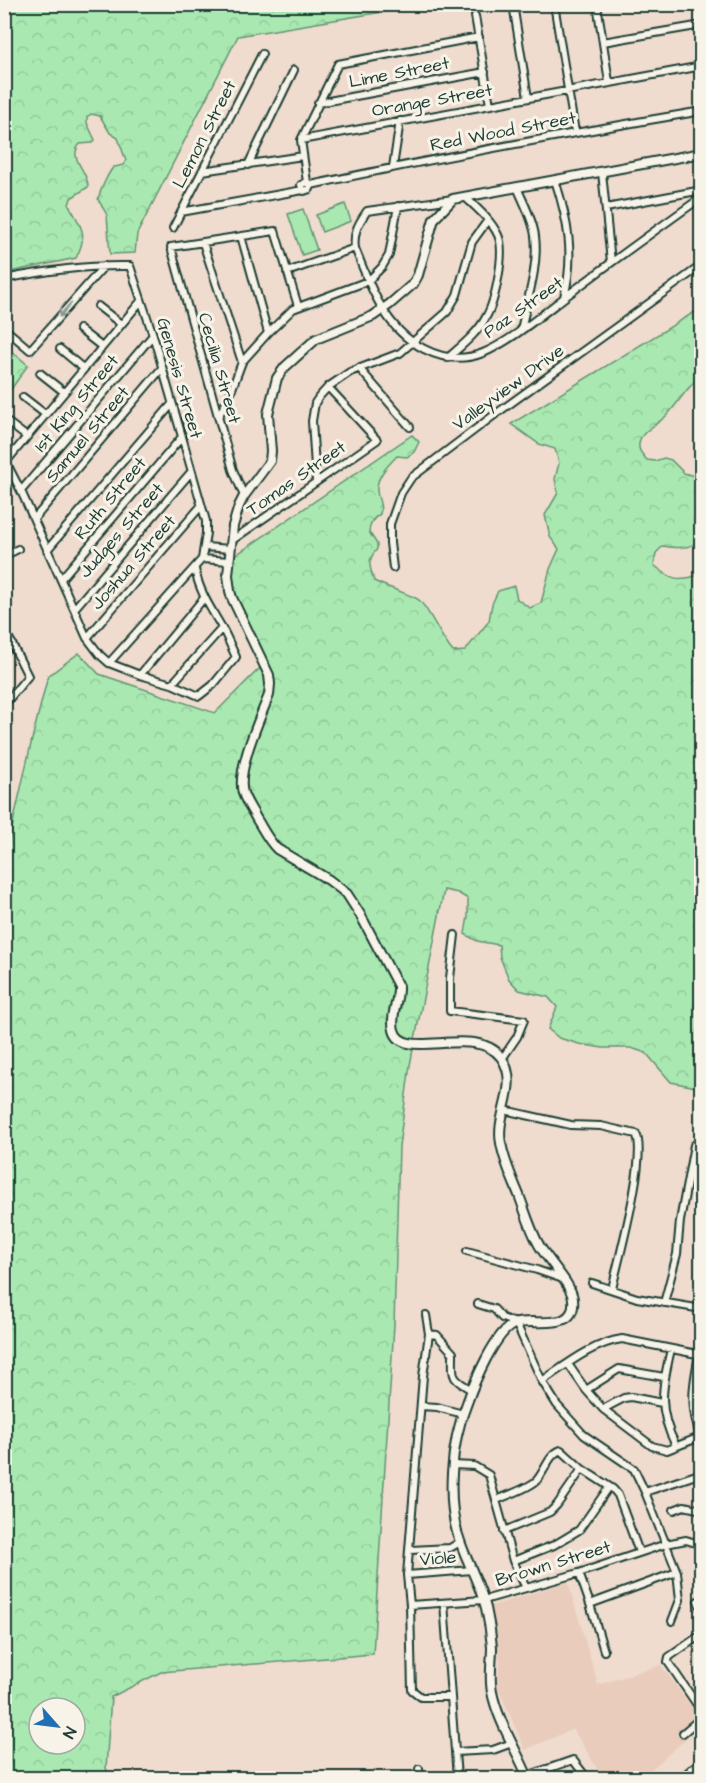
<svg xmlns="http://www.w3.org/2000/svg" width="706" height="1783" viewBox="0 0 706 1783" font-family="'Architects Daughter',sans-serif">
<defs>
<pattern id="forest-crowns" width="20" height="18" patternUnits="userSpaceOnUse" patternTransform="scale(1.5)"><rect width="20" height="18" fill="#a9e9b1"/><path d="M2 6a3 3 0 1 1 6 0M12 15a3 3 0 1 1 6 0" fill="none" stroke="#91c999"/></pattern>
</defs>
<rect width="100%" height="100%" fill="#efdcce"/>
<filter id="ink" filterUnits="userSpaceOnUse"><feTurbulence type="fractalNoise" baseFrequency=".0167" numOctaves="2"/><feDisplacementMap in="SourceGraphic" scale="12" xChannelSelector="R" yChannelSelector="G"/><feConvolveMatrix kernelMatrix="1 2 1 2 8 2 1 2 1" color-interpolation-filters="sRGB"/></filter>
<g filter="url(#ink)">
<path fill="#e9ccbc" d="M568 1582 598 1685 661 1665 699 1717 682 1731 685 1740 641 1778H603L573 1729 525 1750 497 1685 500 1661 491 1606Z"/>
<path fill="#a9e9b1" stroke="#649372" stroke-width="1.5" d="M345 204 351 221 322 232 316 215Z
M303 209 317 250 302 255 288 214Z"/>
<path fill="url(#forest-crowns)" stroke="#649372" stroke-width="1.5" fill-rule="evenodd" d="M5 4H424V5L238 36 137 234 135 253 110 254 107 215 98 199C99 194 109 170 114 167 115 167 123 165 124 165L126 161 118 138 110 133 100 116 91 114 87 117V123L95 140 92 143 80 144C67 159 89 171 88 187L71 198 69 205C81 227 89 233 76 258L5 273Z
M701 308V377C689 383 678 404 667 415 659 424 640 431 639 444 638 451 643 455 647 460L655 461 664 458 671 460 684 473 701 478V539C691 550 676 548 663 546L656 553 654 565C671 580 679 582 701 574V1088L671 1082 646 1053 631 1048H603L579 1044 559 1038 548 1029 557 1007 548 997 519 990 509 979 500 957 499 945 477 941 465 934 468 916V899L458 893 444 890 410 1065 399 1146 394 1325 373 1654 161 1672 111 1697 106 1768 110 1778H5L4 863 33 735 48 676 79 653 99 674 215 713 260 668 267 665 232 585 233 557 412 435 419 442 414 452 407 457 397 456C389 464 376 477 377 490 377 499 383 504 380 514 372 519 370 523 369 532L377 544V549C366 562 370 566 374 581 385 587 413 595 419 600 431 612 440 637 453 652L465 651 489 621 492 604 498 591 514 586 517 599 530 608 541 603 550 569 559 549 550 537 545 515 558 493 555 479 559 463 555 449 539 444 511 424ZM39 1708H75V1744H39Z
M5 346 28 365 5 398Z"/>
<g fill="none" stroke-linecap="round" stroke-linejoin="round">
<g stroke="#1f3d34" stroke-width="10">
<path id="minor" d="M513 4 528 98
M554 4 575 132
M597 4 609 82
M475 16 490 105
M603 42 702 25
M318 103 485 72
M301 140 702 66
M248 165 294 70
M393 167 400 121
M202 171 303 156
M602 172 611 262
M555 180C568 220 575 256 564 297
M307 182 301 185 304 191 310 189 311 185 307 182 301 140 338 64 479 37
M311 185C440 157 571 133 702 111
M517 187C523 202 533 219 535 236 539 267 527 300 521 330
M606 208 702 190
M181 212 303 190
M173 228 262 54
M241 236 268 333
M203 243 242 362
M355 248C363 268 370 288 381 306 401 342 442 369 483 353 510 342 545 312 569 294 613 261 657 229 702 197
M287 272 355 248C353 233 358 224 367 211L453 199
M4 279C48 270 86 265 130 266L153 335 206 521V533L202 559 109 663
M98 306 121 324
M4 328 30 350 104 266
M79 329 102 347
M60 349 84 369
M448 358C461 346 478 333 486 317 495 302 506 252 498 235 491 220 477 208 465 197
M359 368 410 427
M40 373 64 392
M23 397 45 414
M218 417 229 397 242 362 268 333 293 309 368 281 382 267 389 255 398 206
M6 421 27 437
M4 458 21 491 87 638 100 655 109 663 140 675 172 684 199 696 213 685 236 657C231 647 227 636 221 626 210 607 199 591 195 569
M5 463 141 301
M316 482 312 421 315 403 319 397 328 387 350 372 400 353 447 312 457 295 472 242 488 220
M21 491 153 335
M244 496 233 470 171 247 275 231 298 306
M34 519 162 368
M231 541 377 440 328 387
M205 547 230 549
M47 550 172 404
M4 556 18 549
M202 559 229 561
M393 568 390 543V524L401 493 411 478 493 416 702 265
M61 579 181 438
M74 609 191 472
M4 628 28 676 4 705
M87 638 201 506
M4 653 12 643
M140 675 204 598
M172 684 222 628
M455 935 450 978V1011L524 1020 517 1037 502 1059
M504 1110 571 1125 601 1126 636 1134C648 1154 618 1261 612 1289
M467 1251 537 1270 563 1279
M592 1283 637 1298 702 1309
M664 1303 677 1254 680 1221 694 1145 702 1147
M478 1304 494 1309 502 1318 516 1323 542 1381 557 1405 584 1435 634 1469 645 1492 677 1572 680 1600 672 1621
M426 1315 429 1334 423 1376 407 1575 410 1605 412 1690 421 1697H451
M429 1334 437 1335 453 1353C453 1377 450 1378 472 1390
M671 1349C662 1388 657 1409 676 1446
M699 1355C692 1389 690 1406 701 1440
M568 1364 586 1390 603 1409 652 1446 667 1450 700 1437
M542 1381C566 1365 593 1343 622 1339L702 1355
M586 1390 619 1369 664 1377
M421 1406 437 1407 463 1414
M603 1409 624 1398 631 1397 662 1403
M453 1465 474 1466 489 1475 513 1561 526 1588
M645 1492 702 1473
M497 1500C507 1495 530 1488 537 1480 545 1471 549 1454 561 1450L582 1469 613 1489 618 1495 639 1552
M674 1510 684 1506 702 1510
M504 1531 550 1512 557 1505 582 1469
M411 1550 450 1548 460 1542
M513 1561 554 1545 579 1530 609 1487
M579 1573 590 1604 604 1651
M407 1575 472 1570
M698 1601 702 1611
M444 1603 457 1778
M590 1604 677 1572
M410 1605 484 1600 579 1573 666 1544 686 1540 702 1545
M702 1634 669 1657 668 1662 702 1712
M683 1733 702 1717
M455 1752 493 1750 512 1743
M419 1769 420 1778
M527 1776 573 1760 587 1778"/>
</g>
<g stroke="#1f3d34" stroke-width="12">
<path id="tertiary" d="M528 1778C517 1750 498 1722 492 1692 489 1677 492 1662 492 1647 491 1634 489 1621 486 1608 480 1585 469 1566 461 1544 445 1504 451 1442 467 1403 474 1383 495 1332 514 1324 532 1317 577 1334 573 1299 572 1285 547 1259 539 1245 530 1229 525 1211 519 1195 512 1178 504 1161 501 1143 495 1114 521 1085 501 1057 475 1023 402 1063 394 1030 390 1015 399 1001 398 986L361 916 347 894 329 880 277 849C268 840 263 829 256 818 252 810 246 802 243 793 236 770 260 718 269 695L270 684 269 675 232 598 230 591 228 575 233 526 239 506 244 496 270 461 271 451 268 414 277 378 285 367 316 339 373 316 390 304 413 284 418 275 434 219 453 199 702 153
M683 1778 702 1761"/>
</g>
<use href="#minor" stroke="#f7f3e8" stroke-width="6"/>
<use href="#tertiary" stroke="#f7f3e8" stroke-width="8"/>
</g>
<defs><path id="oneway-shaft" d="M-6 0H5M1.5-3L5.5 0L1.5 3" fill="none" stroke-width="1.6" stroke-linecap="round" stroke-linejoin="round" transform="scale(1.5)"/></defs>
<use stroke="#8b988e" href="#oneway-shaft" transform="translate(65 310) rotate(131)"/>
</g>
<g text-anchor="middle" stroke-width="6" stroke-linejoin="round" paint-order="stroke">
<g font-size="18" fill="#1f3d34" stroke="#f7f3e8">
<text transform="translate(399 72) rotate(-11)" y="6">Lime Street</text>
<text transform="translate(432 100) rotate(-10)" y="6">Orange Street</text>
<text transform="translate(503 131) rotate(-11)" y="6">Red Wood Street</text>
<text transform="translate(204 134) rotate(-63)" y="6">Lemon Street</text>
<text transform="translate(523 307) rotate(-35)" y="6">Paz Street</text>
<text transform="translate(220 368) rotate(74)" y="6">Cecilia Street</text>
<text transform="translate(180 378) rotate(74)" y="6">Genesis Street</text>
<text transform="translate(508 387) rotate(-36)" y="6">Valleyview Drive</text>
<text transform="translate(76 403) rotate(-50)" y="6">1st King Street</text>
<text transform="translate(87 434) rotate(-50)" y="6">Samuel Street</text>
<text transform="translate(296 478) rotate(-35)" y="6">Tomas Street</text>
<text transform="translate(110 498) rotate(-50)" y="6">Ruth Street</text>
<text transform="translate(121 530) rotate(-49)" y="6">Judges Street</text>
<text transform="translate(133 562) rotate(-49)" y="6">Joshua Street</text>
<text transform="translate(438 1558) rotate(-5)" y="6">Viole</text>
<text transform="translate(553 1563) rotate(-17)" y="6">Brown Street</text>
</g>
</g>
<rect width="706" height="1783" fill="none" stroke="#f7f3e8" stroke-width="24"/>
<rect x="12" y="12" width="682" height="1759" fill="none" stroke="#1f3d34" stroke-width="2" filter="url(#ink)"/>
<g transform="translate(57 1726) rotate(118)"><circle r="28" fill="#f7f3e8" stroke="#a1aaa0" stroke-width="1.5"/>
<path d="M0-4.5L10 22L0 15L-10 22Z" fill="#1f6fb2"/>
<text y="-9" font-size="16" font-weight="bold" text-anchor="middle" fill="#1f3d34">N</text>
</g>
</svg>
